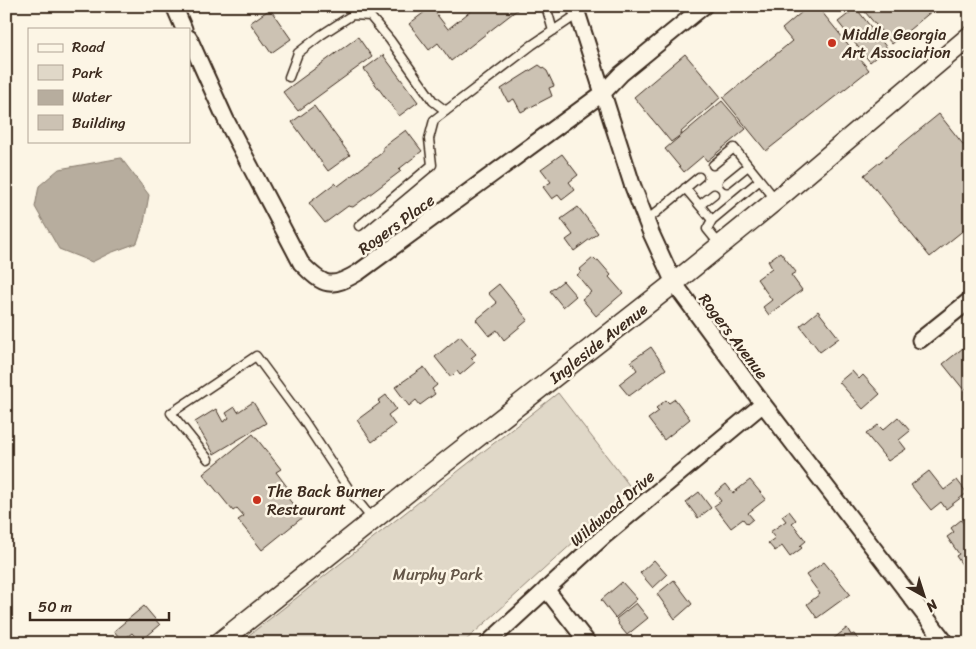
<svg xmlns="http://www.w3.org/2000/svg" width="976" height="649" viewBox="0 0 976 649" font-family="Sriracha,sans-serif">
<rect width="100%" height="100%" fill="#fcf5e5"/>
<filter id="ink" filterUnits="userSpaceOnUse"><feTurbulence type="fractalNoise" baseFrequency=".02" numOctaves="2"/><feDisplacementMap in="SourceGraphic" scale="10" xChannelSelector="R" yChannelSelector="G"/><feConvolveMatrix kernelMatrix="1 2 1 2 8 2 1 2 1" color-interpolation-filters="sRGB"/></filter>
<g filter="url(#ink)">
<path fill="#e0d8c8" stroke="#8e8173" d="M558 393 632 489 463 643H239Z"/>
<path fill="#b7ad9e" stroke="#85796b" d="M121 158 149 195 144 223 137 243 110 253 92 262 59 249 35 207 39 186 59 169Z"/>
<path fill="#ccc2b3" stroke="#3b2a1e" d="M477 6H522L451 61 438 43 429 50 409 24 431 7 448 29Z
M809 6H817L869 70 766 151 723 98 792 41 782 29Z
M860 6H938L892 44Z
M856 8 887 48 870 62 838 22Z
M270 9 291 39 271 53 250 23Z
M358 37 372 57 298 111 283 92Z
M685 54 721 97 681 132 682 134 671 142 634 97Z
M383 55 418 102 399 116 364 69Z
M539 65 547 71 554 86 549 88 552 96 521 112 514 99 508 102 501 89Z
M722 101 746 129 707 161 703 156 684 172 665 149Z
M314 106 350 155 328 171 292 122Z
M939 114 970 153V225L930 257 864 175Z
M406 130 422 151 399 169 401 171 353 207 348 206 325 223 309 203 335 183 338 186 383 152V147Z
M562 154 578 175 569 182 575 190 562 200 558 195 552 199 543 187 551 182 541 169Z
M578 207 598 233 574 251 566 240 573 235 561 219Z
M780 252 796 272 791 275 802 290 769 315 763 307 772 300 757 279 772 268 768 261Z
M593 258 596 261 598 260 611 275 609 277 623 293 596 316 582 299 591 292 577 275 581 272 579 270Z
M563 281 576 296 563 307 550 291Z
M499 284 528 320 504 340 497 330 489 336 476 320 497 303 488 293Z
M818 311 839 338 820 352 800 326Z
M460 336 476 354 471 358 475 362 460 375 457 371 451 377 435 357Z
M651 347 666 369 629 396 619 384 637 370 631 361Z
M963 348 970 356V385L964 390 943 364Z
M424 367 437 385 432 389 435 394 420 405 416 400 409 406 395 387Z
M852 371 859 379 863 375 880 394 863 409 839 382Z
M386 395 396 409 388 415 395 425 372 442 357 420 380 403 378 401Z
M675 399 690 419 664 440 648 419 659 411 656 408 666 400 669 403Z
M253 402 266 423 214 454 195 422 216 409 223 422 229 418 226 413 235 407 238 412Z
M898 417 910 431 899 440 906 449 888 461 866 434 878 425 883 430Z
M253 434 281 469 276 472 288 488 283 492 303 517 262 550 238 520 244 516 237 508 233 511 203 474Z
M929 471 944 490 957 480 967 493 946 509 941 502 931 510 911 485Z
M750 480 766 499 748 513 753 519 747 524 743 519 731 528 714 506 721 501 715 493 726 484 733 493Z
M699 492 711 508 698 518 686 502Z
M789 511 796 520 792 523 806 541 800 546 802 548 790 557 782 546 775 551 768 543 775 538 770 532 786 521 782 516Z
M961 520 970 532V553L967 555 970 561 963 566 956 556 959 554 947 537 954 532 951 528Z
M654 560 667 575 653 588 640 573Z
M824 562 850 594 817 618 807 604 820 594 806 575Z
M674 580 692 604 675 619 657 594Z
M622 582 637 599 615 618 601 600Z
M636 603 648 618 627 635 618 624 619 623 616 619Z
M144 606 160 625 140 642 132 633 122 641 114 631Z
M847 628 851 635 854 634 861 643H828Z"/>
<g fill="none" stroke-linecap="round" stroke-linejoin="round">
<g stroke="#3b2a1e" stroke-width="11">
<path id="service" d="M546 6 553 31
M289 77 298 53 321 35 352 15 370 16 390 40 433 101 446 111
M713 165 734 148 776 200
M727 183 748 166
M685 188 712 220 760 180
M700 205 714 194
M712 220 707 229 720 245
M646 221 699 177
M359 226 432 165 429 139 434 120 532 45 578 14
M208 459 171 413 256 356 304 421 352 494 373 520"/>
</g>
<g stroke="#3b2a1e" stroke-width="19">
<path id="minor" d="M174 6 184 29
M575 6 632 184 651 233 674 283 763 404 946 643
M189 38 226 120 301 263C324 287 331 289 359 272L603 93 621 74 704 6
M920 340 970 300
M546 589 588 643
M488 643 603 537 763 404"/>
</g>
<g stroke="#3b2a1e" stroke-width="22">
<path id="tertiary" d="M219 643 428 476 674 283 776 200 970 36"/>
</g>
<use href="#service" stroke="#fcf5e5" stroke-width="8"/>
<use href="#minor" stroke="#fcf5e5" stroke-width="15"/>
<use href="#tertiary" stroke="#fcf5e5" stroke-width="19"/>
</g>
</g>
<g fill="#c8321e" stroke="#fcf5e5" stroke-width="2">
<circle cx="832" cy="43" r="5"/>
<circle cx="257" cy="500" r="5"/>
</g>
<g text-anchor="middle" stroke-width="5" stroke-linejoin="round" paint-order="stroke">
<g font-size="16" fill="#3b2a1e" stroke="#fcf5e5" text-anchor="start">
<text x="842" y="40">Middle Georgia<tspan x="842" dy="18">Art Association</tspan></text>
<text x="267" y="497">The Back Burner<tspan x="267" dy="18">Restaurant</tspan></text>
</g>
<g font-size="16" fill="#3b2a1e" stroke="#fcf5e5">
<text transform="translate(396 224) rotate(-36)" y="6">Rogers Place</text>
<text transform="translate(734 336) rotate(53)" y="6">Rogers Avenue</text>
<text transform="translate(598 343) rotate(-38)" y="6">Ingleside Avenue</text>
<text transform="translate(612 508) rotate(-41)" y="6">Wildwood Drive</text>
</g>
<g font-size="16" fill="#645648" stroke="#fcf5e5">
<text x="438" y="580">Murphy Park</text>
</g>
</g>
<rect width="976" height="649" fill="none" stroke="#fcf5e5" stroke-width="25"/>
<rect x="12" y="12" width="951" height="624" fill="none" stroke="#3b2a1e" stroke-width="2" filter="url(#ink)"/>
<rect x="28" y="28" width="162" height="115" fill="#fcf5e5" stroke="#afa495"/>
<rect x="38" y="44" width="25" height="8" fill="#fcf5e5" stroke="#afa495"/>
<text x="72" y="52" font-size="15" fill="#3b2a1e">Road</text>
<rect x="38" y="65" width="25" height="15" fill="#e0d8c8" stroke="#afa495"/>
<text x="72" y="78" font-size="15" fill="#3b2a1e">Park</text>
<rect x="38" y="90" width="25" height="15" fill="#b7ad9e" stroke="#afa495"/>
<text x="72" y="102" font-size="15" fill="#3b2a1e">Water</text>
<rect x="38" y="115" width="25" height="15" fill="#ccc2b3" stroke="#afa495"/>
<text x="72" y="128" font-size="15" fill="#3b2a1e">Building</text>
<g transform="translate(924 596) rotate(141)" stroke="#fcf5e5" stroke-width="4" paint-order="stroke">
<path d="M0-4L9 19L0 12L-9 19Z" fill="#3b2a1e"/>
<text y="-8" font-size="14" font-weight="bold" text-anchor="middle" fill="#3b2a1e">N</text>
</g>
<path d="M30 612v8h139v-8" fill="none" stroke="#3b2a1e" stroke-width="2.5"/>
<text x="38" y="612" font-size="15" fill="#3b2a1e" stroke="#fcf5e5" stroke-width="4" paint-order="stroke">50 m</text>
</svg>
